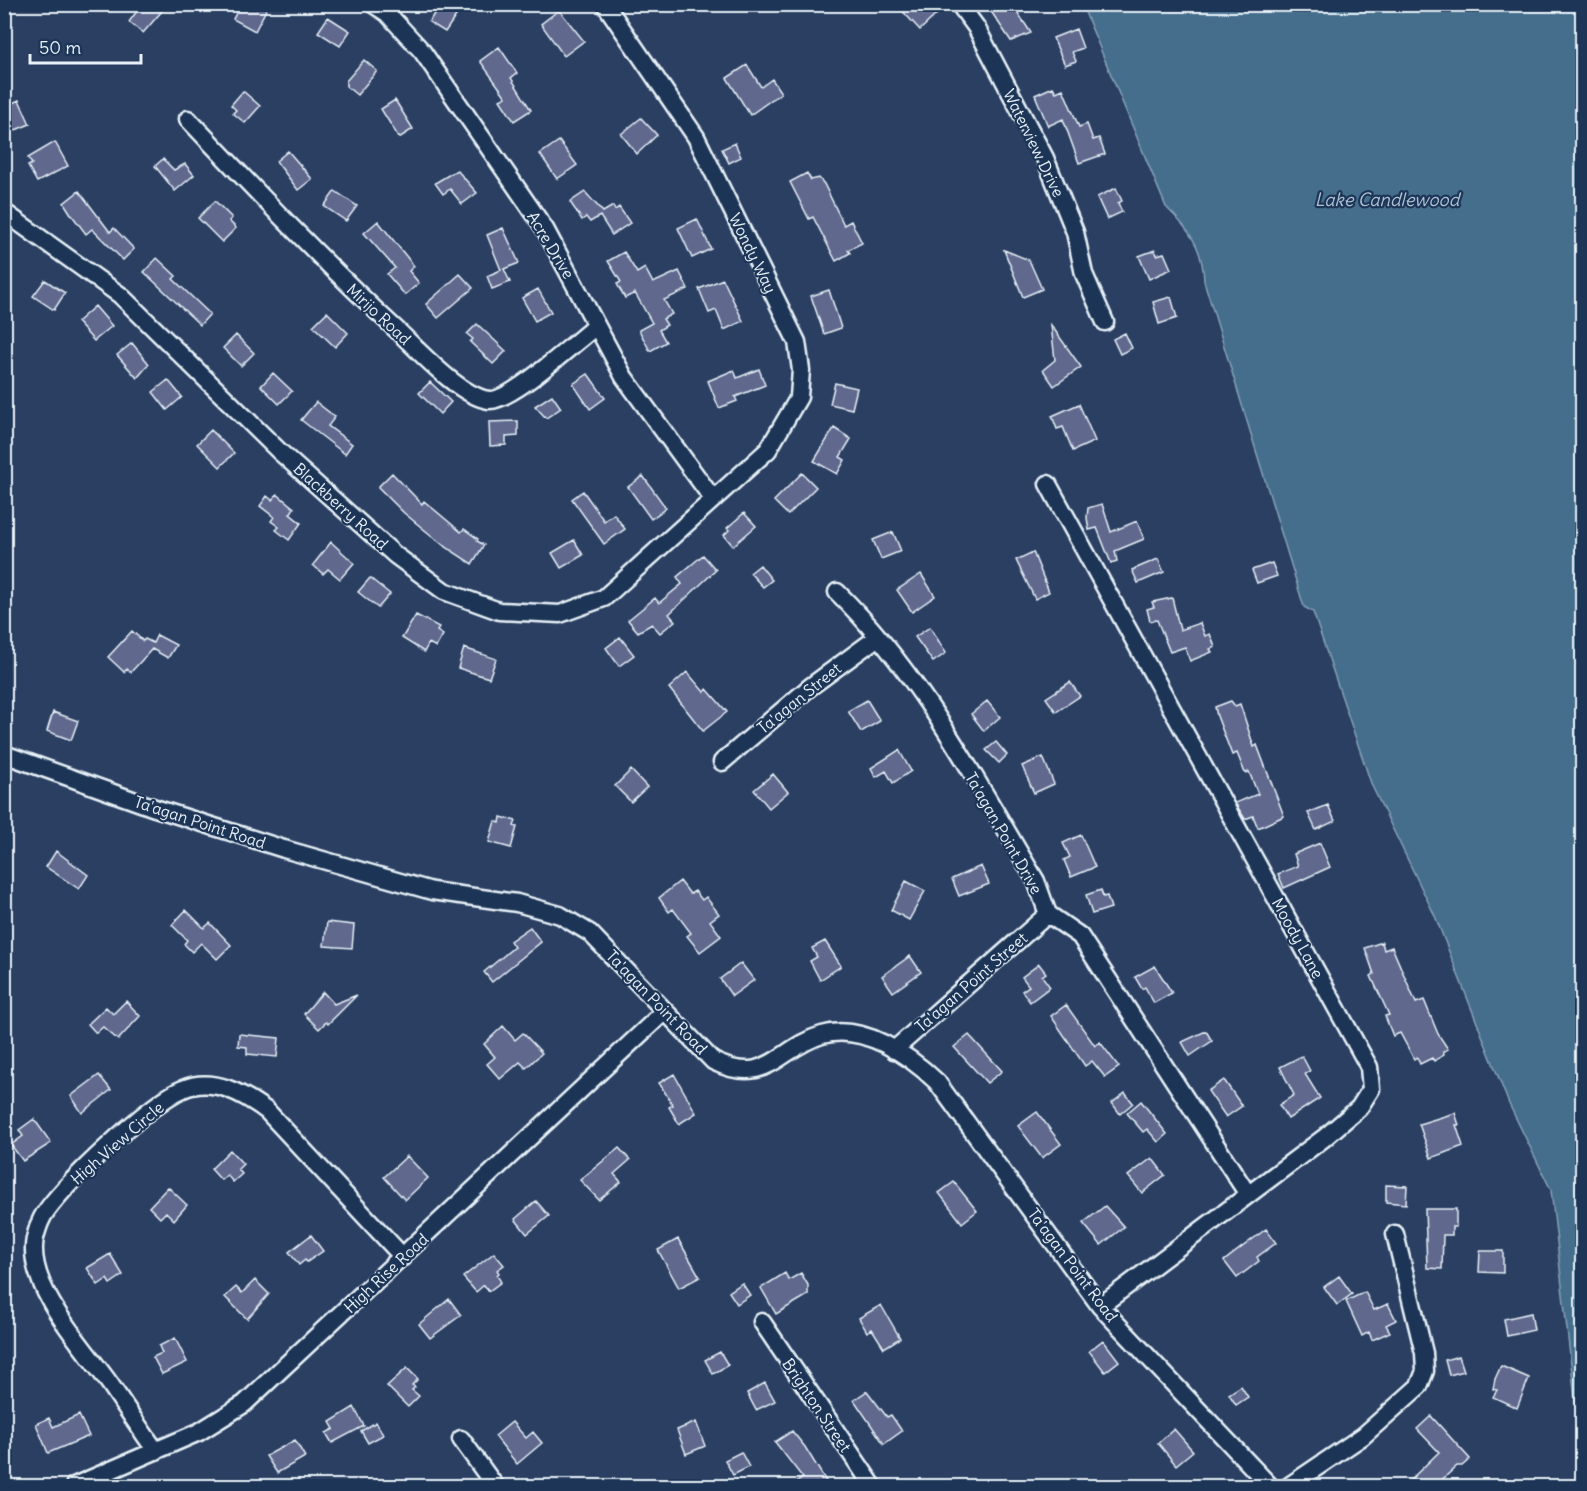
<svg xmlns="http://www.w3.org/2000/svg" width="1587" height="1491" viewBox="0 0 1587 1491" font-family="Delius,sans-serif">
<rect width="100%" height="100%" fill="#2a3f62"/>
<filter id="ink" filterUnits="userSpaceOnUse"><feTurbulence type="fractalNoise" baseFrequency=".0167" numOctaves="2"/><feDisplacementMap in="SourceGraphic" scale="12" xChannelSelector="R" yChannelSelector="G"/><feConvolveMatrix kernelMatrix="1 2 1 2 8 2 1 2 1" color-interpolation-filters="sRGB"/></filter>
<g filter="url(#ink)">
<path fill="#456e8d" stroke="#86a2b8" stroke-width="1.5" d="M1082 5H1582V1460L1551 1190 1509 1104 1435 916 1372 786 1313 612 1304 607 1204 281C1203 248 1189 229 1166 207Z"/>
<path fill="#60678e" stroke="#e8f1f8" stroke-width="1.5" d="M142 4H154L162 11 143 33 129 22Z
M241 4H269L255 31 233 19Z
M440 4H464L445 32 429 22Z
M896 4H930L938 13 920 30Z
M986 4H1012L1031 33 1011 41Z
M559 10 584 41 564 56 541 24Z
M328 17 350 31 340 46 318 32Z
M1076 29 1083 48 1072 52 1076 61 1065 65 1053 38Z
M499 47 517 73 511 78 531 110 514 121 500 100 506 97 480 61Z
M364 60 377 71 357 95 346 86V81Z
M747 65 761 87 772 79 781 93 750 115 727 78Z
M1053 87 1056 92 1063 89 1079 127 1087 124 1093 140 1099 138 1105 154 1079 163 1063 119 1048 126 1035 95Z
M243 91 260 106 245 123 233 113 236 110 231 105Z
M19 100 30 124 13 131 4 118V107Z
M395 100 413 129 399 138 381 109Z
M641 118 657 135 637 154 621 134Z
M559 141 577 165 557 179 540 154Z
M55 142 68 166 37 182 28 166 32 164 28 158Z
M735 143 741 157 729 163 722 149Z
M288 151 312 179 298 190 276 161Z
M163 159 174 170 185 164 194 175 175 191 155 166Z
M457 170 477 193 462 204 450 189 443 194 435 183Z
M807 173 811 180 819 178 824 184 844 225 851 221 862 243 848 250 850 253 836 261 813 217 809 219 790 182Z
M1116 188 1122 201 1118 203 1122 212 1107 219 1097 197Z
M79 191 110 232 114 228 134 249 123 260 92 229 86 234 71 214 64 203Z
M335 191 357 206 346 221 324 206Z
M585 192 603 212 613 206 615 210 619 207 630 223 612 235 600 216 590 222 586 217 582 220 570 202Z
M215 201 232 218 229 221 236 228 222 242 198 218Z
M697 219 711 249 692 258 678 228Z
M378 221 414 266 409 271 419 283 405 295 387 274 395 268 364 233Z
M503 228 519 263 504 269 510 282 492 289 487 276 501 270 487 235Z
M1004 250 1029 260 1042 289 1023 297Z
M1155 250 1157 255 1164 253 1171 269 1149 279 1139 256Z
M624 252 637 273 645 268 653 283 679 271 688 289 664 300 672 314 663 319 667 325 659 330 666 342 650 351 639 330 652 323 635 293 625 298 617 284 621 282 608 261Z
M157 258 176 276 173 279 210 314 200 325 144 272Z
M460 274 473 288 438 318 426 304Z
M723 279 743 321 724 330 716 310 709 313 699 289Z
M45 280 65 293 54 310 33 296Z
M538 289 551 312 535 321 522 298Z
M829 290 841 328 824 334 811 296Z
M1171 297 1177 318 1159 324 1153 302Z
M95 306 112 326 94 341 77 322Z
M327 312 348 333 335 347 313 326Z
M477 324 506 351 493 364 470 342 473 339 467 334Z
M1051 325 1081 367 1054 386 1043 370 1055 360Z
M1125 333 1132 348 1120 354 1113 339Z
M236 335 254 353 241 366 223 348Z
M132 343 149 364 137 378 117 355Z
M759 369 765 385 735 397 737 401 719 408 708 381 734 370 737 378Z
M273 373 292 391 279 404 261 386Z
M588 374 605 398 590 409 573 384Z
M168 380 182 397 167 410 153 392Z
M430 382 451 402 440 414 419 393Z
M835 383 857 388 852 409 830 404Z
M552 395 561 408 546 418 535 406Z
M316 402 335 417 328 426 352 444 345 454 301 420Z
M1079 404 1095 441 1073 451 1063 427 1057 429 1052 416Z
M518 421V436L506 437V445L490 446 489 422Z
M834 428 851 439 840 457 845 460 837 474 814 461Z
M211 430 234 453 220 467 197 444Z
M392 473 422 504 424 501 461 532 464 529 478 539 477 541 484 545 472 564 443 545 404 513 378 487Z
M802 473 816 487 788 515 774 501Z
M643 476 666 508 651 519 628 487Z
M583 491 604 521 614 514 625 529 604 544 572 499Z
M277 494 294 508 290 514 301 523 289 540 276 530 279 527 271 521 274 517 260 506 267 496 272 500Z
M1102 504 1111 532 1137 521 1144 539 1115 551 1117 561 1111 563 1097 528 1089 530 1087 518 1088 508Z
M744 513 756 526 733 546 724 535 729 530 727 528Z
M893 532 901 551 881 559 873 540Z
M574 540 583 555 561 568 552 553Z
M331 542 354 563 340 579 328 569 323 574 313 565Z
M1033 552 1049 592 1035 599 1016 560Z
M703 555 716 570 669 614 675 621 660 633 652 624 638 632 628 620 655 598 659 603 682 584 677 577Z
M1158 559 1164 572 1138 583 1132 570Z
M1272 563 1277 576 1257 583 1252 570Z
M760 565 772 580 763 587 750 573Z
M921 574 935 596 912 612 897 590Z
M370 578 390 594 378 608 358 592Z
M1172 598 1180 630 1200 623 1205 636 1210 634 1215 647 1210 649 1212 652 1190 661 1185 647 1170 652 1157 620 1150 621 1147 609 1154 607 1152 602Z
M416 615 439 627 437 631 443 635 436 647 429 643 424 652 402 638Z
M930 627 946 653 933 662 915 637Z
M132 631 143 641 145 639 153 643 157 635 176 645 168 658 152 649 131 672 127 669 124 672 108 657Z
M620 637 634 655 619 666 606 648Z
M464 648 496 659 489 678 458 668Z
M687 672 704 692 707 689 727 712 703 731 669 688Z
M1070 682 1080 696 1056 712 1046 698Z
M867 700 880 721 861 732 848 711Z
M987 701 1000 717 984 731 971 714Z
M1231 701 1235 706 1240 704 1254 747 1257 745 1284 816 1258 828 1253 816 1245 819 1235 803 1258 794 1249 772 1245 773 1237 753 1232 755 1217 716 1215 707Z
M53 712 78 721 71 740 47 731Z
M996 742 1007 755 999 763 986 750Z
M899 750 911 771 893 783 886 771 876 777 871 768Z
M1043 757 1054 784 1034 793 1022 766Z
M631 770 647 787 631 802 615 786Z
M773 774 788 792 769 808 754 790Z
M1328 805 1335 821 1316 830 1308 813Z
M501 817 516 821 514 826 517 827 511 848 489 842 495 821 500 823Z
M1081 835 1095 867 1071 877 1064 860 1070 857 1063 843Z
M1320 843 1330 867 1284 888 1278 874 1298 866 1294 854Z
M56 851 88 875 79 889 46 867Z
M981 866 989 884 959 896 952 879Z
M680 881 690 894 695 891 702 900 706 897 719 914 710 921 721 936 700 952 687 936 691 933 673 909 669 912 659 898Z
M906 881 925 891 909 920 891 910Z
M1101 890 1103 897 1107 896 1111 908 1092 914 1086 895Z
M186 910 204 928 210 923 231 945 217 959 201 943 192 952 184 944 187 940 172 925Z
M327 922 354 925 352 948 324 946Z
M530 927 541 942 492 982 484 972 514 947 510 941Z
M825 941 841 966 820 980 810 961 817 957 812 948Z
M1382 942 1384 950 1392 947 1416 1003 1424 1000 1438 1034 1448 1049 1443 1052 1444 1055 1434 1061 1432 1058 1420 1064 1417 1057 1414 1059 1400 1033 1393 1036 1385 1016 1389 1015 1371 976 1374 974 1365 948Z
M910 956 921 972 893 992 882 976Z
M741 963 754 980 732 996 720 979Z
M1039 964 1046 973 1042 976 1050 987 1030 1002 1022 991 1029 986 1022 977Z
M1155 966 1172 993 1154 1003 1145 987 1142 989 1135 977Z
M323 992 334 1004 357 995 328 1024 326 1022 319 1029 304 1014Z
M126 1001 140 1016 118 1040 103 1027 96 1033 88 1024 106 1007 113 1014Z
M1066 1005 1095 1046 1100 1042 1119 1067 1105 1077 1092 1061 1085 1066 1051 1016Z
M503 1026 515 1040 523 1033 542 1053 526 1068 520 1062 500 1079 487 1064 495 1057 484 1044Z
M1206 1031 1212 1041 1190 1056 1182 1042Z
M239 1034 279 1038 277 1057 247 1054V1047L238 1046Z
M969 1035 1002 1071 987 1083 954 1047Z
M1302 1056 1310 1071 1305 1074 1320 1098 1288 1119 1279 1105 1294 1095 1280 1067Z
M674 1074 696 1113 679 1124 669 1107 673 1105 659 1083Z
M99 1075 111 1090 82 1113 71 1096Z
M1224 1080 1242 1106 1226 1117 1208 1091Z
M1125 1093 1133 1103 1120 1114 1112 1103Z
M1141 1101 1167 1134 1158 1142 1147 1129 1143 1132 1127 1113Z
M1037 1112 1061 1144 1042 1158 1018 1126Z
M1455 1113 1459 1125H1456L1463 1146 1431 1158 1419 1124Z
M34 1119 51 1143 23 1161 11 1145 23 1136 19 1130Z
M619 1148 630 1160 614 1174 621 1182 599 1200 580 1180Z
M230 1150 243 1164 238 1169 242 1174 233 1182 227 1175 221 1180 211 1169Z
M407 1156 428 1178 405 1200 384 1177Z
M1152 1158 1165 1175 1142 1193 1128 1176Z
M954 1182 977 1211 962 1223 939 1193Z
M1386 1185 1407 1186 1406 1204 1386 1202Z
M168 1187 187 1205 174 1220 166 1212 160 1218 149 1207Z
M536 1201 549 1216 527 1234 515 1219Z
M1105 1206 1124 1227 1101 1245 1083 1223Z
M1425 1209H1456V1227H1452V1235H1443L1442 1269 1427 1268Z
M1266 1229 1276 1243 1257 1257 1259 1261 1237 1278 1224 1261Z
M311 1235 323 1251 307 1262 305 1260 299 1265 289 1252Z
M678 1239 700 1277 679 1288 658 1250Z
M1480 1251H1503V1273L1479 1272Z
M494 1253 504 1265 497 1270 499 1273 497 1275 501 1282 489 1291 484 1285 476 1292 463 1277Z
M110 1254 123 1275 110 1284 107 1279 98 1285 87 1268Z
M785 1273 789 1280 801 1273 808 1285V1295L776 1314 761 1288Z
M1339 1276 1352 1294 1337 1305 1324 1287Z
M255 1280 269 1294 247 1319 225 1297 236 1287 242 1293Z
M742 1283 750 1295 737 1304 729 1292Z
M1365 1292 1374 1310 1388 1304 1396 1320 1386 1325 1390 1332 1372 1340 1369 1332 1362 1336 1346 1301Z
M449 1299 461 1315 430 1338 419 1324Z
M881 1305 900 1338 884 1348 872 1329 867 1332 859 1318Z
M1531 1313 1534 1330 1507 1336 1504 1319Z
M175 1338 187 1362 162 1374 153 1357 162 1353 159 1346Z
M1103 1340 1119 1361 1105 1372 1089 1351Z
M720 1352 728 1365 713 1374 705 1360Z
M1459 1356 1464 1371 1449 1375 1445 1360Z
M1501 1366 1529 1378 1517 1408 1493 1397 1497 1390 1493 1389 1495 1379Z
M407 1368 418 1379 412 1385 415 1387 412 1390 419 1396 408 1407 387 1386Z
M765 1383 775 1401 756 1410 747 1393Z
M1241 1386 1248 1397 1236 1405 1229 1394Z
M867 1391 887 1417 891 1415 902 1431 884 1444 854 1400Z
M354 1407 364 1426 332 1443 326 1433 334 1429 330 1422Z
M79 1415 89 1436 48 1453 36 1424 49 1418 53 1427Z
M1431 1416 1470 1459 1462 1466H1457L1435 1486H1404L1439 1452 1417 1429Z
M376 1422 383 1435 368 1443 361 1431Z
M512 1422 526 1438 533 1432 542 1443 517 1464 495 1436Z
M696 1422 705 1446 686 1454 677 1430Z
M1174 1429 1193 1451 1176 1465 1158 1443Z
M792 1431 805 1447 829 1486H790L803 1478 775 1442Z
M295 1440 305 1457 277 1473 266 1456Z
M741 1452 749 1467 733 1475 725 1460Z"/>
<g fill="none" stroke-linecap="round" stroke-linejoin="round">
<g stroke="#e8f1f8" stroke-width="21">
<path id="minor" d="M373 4 387 13 422 51 545 229 624 377 713 499
M959 4 976 27 1045 158 1075 232 1084 274 1105 322
M188 119C257 192 325 264 399 332 420 352 460 396 489 400 511 402 576 341 596 326
M4 212 120 295 280 452 395 555 444 591 499 611 560 614 604 598 768 450 799 397 801 370 797 342 696 137 605 4
M1048 484 1369 1067 1371 1089 1359 1108 1324 1138 1100 1306
M837 592C920 673 977 782 1036 881L1048 914 1080 936 1247 1193
M4 754 155 808 284 849 432 891 517 903 560 915 590 933 713 1061C767 1088 778 1048 822 1035 863 1023 909 1055 937 1082L1100 1306 1270 1486
M722 762 810 687 878 637
M894 1050 1048 914
M762 1322 873 1486
M461 1439 495 1486
M156 1451C140 1429 125 1406 110 1384 84 1347 32 1293 34 1247 34 1238 39 1223 43 1216 61 1186 151 1102 183 1089 213 1076 244 1094 267 1111L403 1257
M74 1486 199 1432 244 1404 665 1011
M1289 1486 1363 1436 1419 1386 1425 1371 1424 1353 1395 1234"/>
</g>
<use href="#minor" stroke="#1d3557" stroke-width="16"/>
</g>
</g>
<g text-anchor="middle" stroke-width="4.5" stroke-linejoin="round" paint-order="stroke">
<g font-size="16" fill="#e8f1f8" stroke="#1d3557">
<text transform="translate(1034 143) rotate(64)" y="6">Waterview Drive</text>
<text transform="translate(551 245) rotate(59)" y="6">Acre Drive</text>
<text transform="translate(753 253) rotate(64)" y="6">Wondy Way</text>
<text transform="translate(379 314) rotate(43)" y="6">Mirijo Road</text>
<text transform="translate(341 506) rotate(42)" y="6">Blackberry Road</text>
<text transform="translate(799 698) rotate(-39)" y="6">Ta'agan Street</text>
<text transform="translate(200 822) rotate(18)" y="6">Ta'agan Point Road</text>
<text transform="translate(1004 833) rotate(60)" y="6">Ta'agan Point Drive</text>
<text transform="translate(1298 938) rotate(61)" y="6">Moody Lane</text>
<text transform="translate(971 982) rotate(-41)" y="6">Ta'agan Point Street</text>
<text transform="translate(657 1002) rotate(46)" y="6">Ta'agan Point Road</text>
<text transform="translate(117 1143) rotate(-41)" y="6">High View Circle</text>
<text transform="translate(1073 1265) rotate(53)" y="6">Ta'agan Point Road</text>
<text transform="translate(386 1273) rotate(-43)" y="6">High Rise Road</text>
<text transform="translate(817 1405) rotate(56)" y="6">Brighton Street</text>
</g>
<g font-size="18" font-style="italic" fill="#afc3d3" stroke="#1d3557">
<text x="1387" y="206">Lake Candlewood</text>
</g>
</g>
<rect width="1587" height="1491" fill="none" stroke="#1d3557" stroke-width="24"/>
<rect x="12" y="12" width="1563" height="1467" fill="none" stroke="#e8f1f8" stroke-width="2" filter="url(#ink)"/>
<path d="M30 54v9h111v-9" fill="none" stroke="#e8f1f8" stroke-width="3"/>
<text x="39" y="54" font-size="18" fill="#e8f1f8" stroke="#1d3557" stroke-width="4.5" paint-order="stroke">50 m</text>
</svg>
